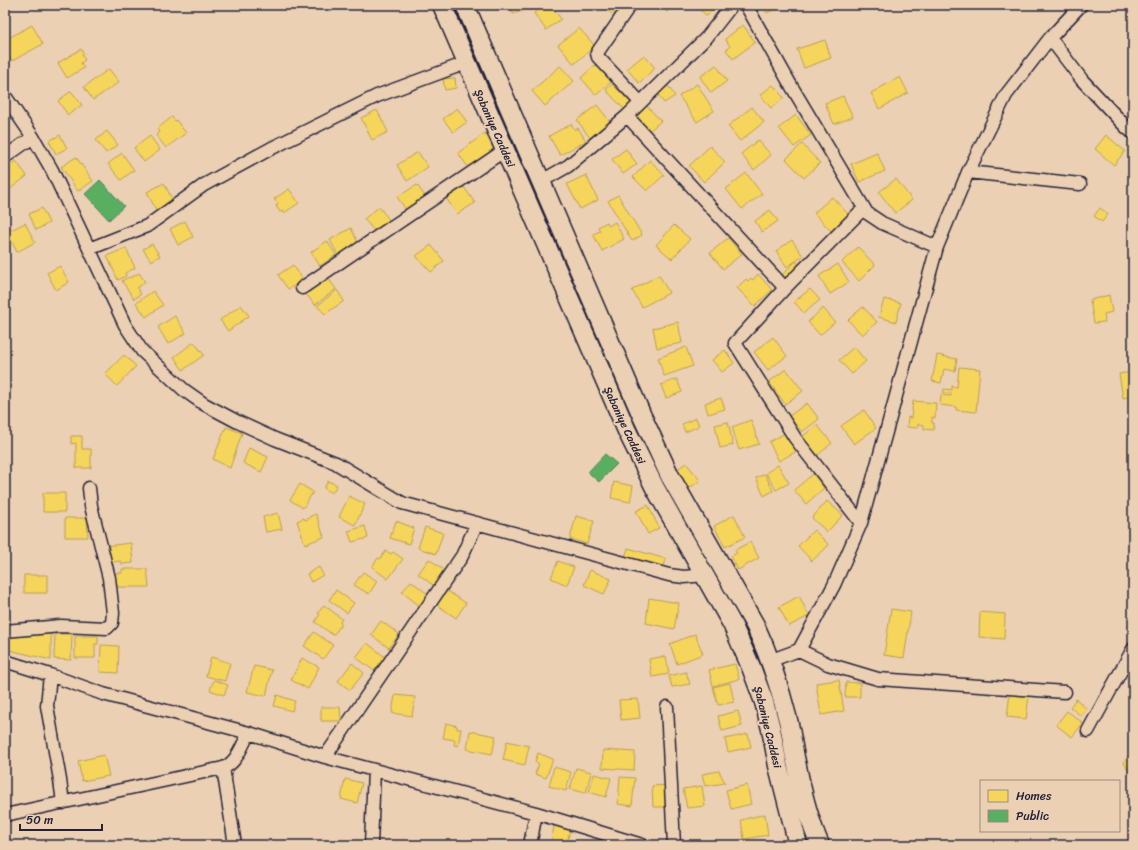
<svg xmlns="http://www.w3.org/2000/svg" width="1138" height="850" viewBox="0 0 1138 850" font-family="Sriracha,sans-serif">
<rect width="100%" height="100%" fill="#ecd0b3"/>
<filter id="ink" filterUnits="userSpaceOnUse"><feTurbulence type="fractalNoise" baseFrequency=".025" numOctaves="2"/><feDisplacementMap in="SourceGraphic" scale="8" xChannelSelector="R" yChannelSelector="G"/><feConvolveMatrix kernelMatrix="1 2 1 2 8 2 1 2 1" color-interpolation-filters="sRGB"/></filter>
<g filter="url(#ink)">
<path fill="#f6d55c" stroke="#b69f52" d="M510 5H530L531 8 513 14Z
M545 5H551L561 19 546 30 534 13Z
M601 5H621L613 15Z
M659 5H673L667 12Z
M695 5H717L707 16Z
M763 5H783L767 13Z
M32 25 43 44 12 61 5 47V40Z
M743 25 755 42 733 59 726 50 730 46 725 39Z
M579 28 595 46 574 64 558 45Z
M825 40 831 58 804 68 797 49Z
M81 49 84 54 82 55 85 60 81 63 84 68 67 78 58 63Z
M644 55 655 68 639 83 627 69Z
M596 64 611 82 596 95 581 78Z
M716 65 727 81 711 93 700 77Z
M560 66 574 81 545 106 532 91Z
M109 69 119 82 93 100 84 87Z
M900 77 908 93 879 109 871 93Z
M455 78 456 88 445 90 443 79Z
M612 84 632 104 625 110 606 90Z
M697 84 714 111 697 122 679 96Z
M773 85 784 98 771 108 760 95Z
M668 86 675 96 664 103 657 94Z
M71 91 82 105 68 115 58 101Z
M843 96 853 117 834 124 825 103Z
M597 105 611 123 590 138 577 120Z
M647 106 661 121 648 132 635 117Z
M752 107 764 122 740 141 728 126Z
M457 108 467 122 453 132 443 119Z
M377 110 388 132 372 140 361 118Z
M796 115 811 135 794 147 779 128Z
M172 117 175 121 176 120 186 133 166 148 156 135 159 132 157 129Z
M571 124 575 130 578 128 586 141 560 155 549 136Z
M107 131 118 145 106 153 96 140Z
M485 133 494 149 468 167 458 153Z
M60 135 67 148 56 154 49 141Z
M1106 135 1125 151 1114 165 1095 149Z
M150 136 160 150 144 162 134 148Z
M758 140 771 155 754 170 741 154Z
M802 144 820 163 804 178 786 159Z
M710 146 725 162 704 182 689 166Z
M626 149 637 164 623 174 612 159Z
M418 152 428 167 407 181 397 165Z
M122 153 134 170 121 180 108 164Z
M877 153 885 171 859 182 851 164Z
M76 157 93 181 78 191 61 167Z
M650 160 664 175 647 191 633 177Z
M16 161 27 176 10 189 5 182V170Z
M746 173 762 194 742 209 726 189Z
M586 175 598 200 580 209 567 184Z
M896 179 912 200 895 213 879 192Z
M164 183 174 203 157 212 147 192Z
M417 185 427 199 409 214 397 197Z
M464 187 475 203 457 214 446 198Z
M289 189 299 203 284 213 283 211 280 212 276 206 278 204 274 199Z
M618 195 642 235 632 241 608 201Z
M832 197 849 215 831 231 814 213Z
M379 207 391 222 377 234 364 219Z
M42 208 49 223 36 230 29 214Z
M1100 208 1108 214 1102 222 1094 216Z
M770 210 778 221 762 232 755 221Z
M185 221 193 237 178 245 170 229Z
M607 222 609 226 615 222 624 239 602 251 593 234 600 231 598 227Z
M25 223 35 242 17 252 7 232Z
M674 225 690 239 672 259 656 245Z
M351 228 359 245 338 255 330 240Z
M728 238 742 254 723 269 710 253Z
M792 240 803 256 787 267 776 251Z
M327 241 336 255 320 266 311 252Z
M152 244 160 256 151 261 143 249Z
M431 245 444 261 431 272 416 256Z
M858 247 875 265 859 281 842 262Z
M126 248 135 268 125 273 126 276 118 280 107 256Z
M796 261 801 267 786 281 781 276Z
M838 264 849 282 830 294 819 276Z
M293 265 304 281 288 289 278 275Z
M60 266 69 282 56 290 47 273Z
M139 273 145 282 137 288 141 294 134 299 122 281 129 277 130 278Z
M758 274 772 290 755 306 737 288 746 279 748 281 751 278 753 280Z
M659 275 669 293 642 307 632 290Z
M328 278 336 289 315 305 306 294Z
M810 289 820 300 804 313 794 302Z
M337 290 344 301 325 314 317 306Z
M153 291 163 305 146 317 136 303Z
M1109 295 1112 312 1104 314 1105 322 1094 323 1090 300Z
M884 299 901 303 896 322 879 317Z
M241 305 249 316 228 331 220 320Z
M863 307 877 322 862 335 848 320Z
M823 308 835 322 820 335 808 322Z
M175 316 186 333 168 344 158 327Z
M678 322 682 343 657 348 653 328Z
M773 337 787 356 768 370 754 352Z
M194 342 204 355 183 370 174 357Z
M686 347 693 366 664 376 658 358Z
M854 347 866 361 852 374 839 360Z
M725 350 734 363 722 372 712 360Z
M124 355 136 366 117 386 105 374Z
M937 355 957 359 955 371 944 369 941 383 932 381Z
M959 367 980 369 976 412 956 410V407L940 405 941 395 951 396V393H943L944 389 952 390V386L957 387Z
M786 369 803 391 785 404 769 382Z
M1133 372V396L1123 398 1119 374Z
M677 379 682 392 666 398 661 385Z
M721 398 725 409 708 414 705 403Z
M913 401 936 403 935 418 932 417V423H934V430L924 429V425L918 424 917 428 907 427 908 417 911 418Z
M807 403 819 419 802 432 789 416Z
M864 410 876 428 854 444 841 426Z
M696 418 699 426 685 432 682 424Z
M751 420 759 444 739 450 732 427Z
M728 422 733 445 720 448 715 425Z
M817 425 832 443 818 455 802 437Z
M226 427 242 433 230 468 213 459Z
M787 432 797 451 779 461 769 442Z
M71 436H82V449H91V468H76V443L71 444Z
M249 448 268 457 261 472 243 463Z
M686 463 700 480 689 489 675 471Z
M778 465 789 483 776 490 766 473Z
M765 474 773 491 764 496 756 478Z
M813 474 824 488 806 504 794 490Z
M328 481 337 485 332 493 324 488Z
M614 482 633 486 630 502 611 498Z
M300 484 313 492 303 508 290 500Z
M43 493H65V512H43Z
M349 496 365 504 355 525 339 517Z
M827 501 843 515 827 532 812 518Z
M648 505 659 528 648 534 636 511Z
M278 513 282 529 266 532 263 517Z
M316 514 324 537 305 544 297 521 304 518 305 520 310 518 309 517Z
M734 515 745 537 725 547 714 526Z
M576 516 594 521 587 544 570 539Z
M65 518H87L88 537H65Z
M396 521 414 528 409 544 390 538Z
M365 526 368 538 352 542 348 531Z
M425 527 443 533 436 554 418 548Z
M814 530 829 545 812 561 798 546Z
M750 542 759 558 738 570 731 556 737 553 735 550Z
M131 543 133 563 122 564 121 561 111 562 110 557H107L105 546Z
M628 548 666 559 664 567 657 569 624 560Z
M386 551 391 554 393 552 403 559 388 579 372 567 378 558 380 559Z
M429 559 448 573 437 588 418 574Z
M558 561 574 567 567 585 551 578Z
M319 567 323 575 311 582 307 574Z
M122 569H147L149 587H114V573H122Z
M590 570 611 579 604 594 584 585Z
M363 572 377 581 369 594 354 585Z
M24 575H47V593H24Z
M411 581 429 595 420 606 402 592Z
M336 590 354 603 347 613 329 600Z
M447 591 466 603 456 618 436 604Z
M799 596 809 616 789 626 779 607Z
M649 598 679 603 674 629 646 623Z
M324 605 342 619 340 622 342 624 333 635 315 622 320 614 318 613Z
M891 609 911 612 904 658 884 655Z
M980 612 1005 614 1004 639 979 637Z
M381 621 399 634 389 648 371 635Z
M314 632 333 645 323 659 304 646Z
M51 634V660L5 649 6 637Z
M55 634H72L71 660 54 659Z
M695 634 703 654 677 664 670 644Z
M75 636H98V644H95V658H75Z
M367 643 385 657 374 671 356 657Z
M101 645 119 646 118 673 100 672Z
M666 656 669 674 652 677 649 659Z
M211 657 230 663 225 681 206 676Z
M302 658 319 667 308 689 291 680Z
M352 663 364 673 350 690 338 681Z
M735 664 739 679 713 686 709 670Z
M254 666 272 670 266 696 247 692Z
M686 672 690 684 672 687 669 676Z
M214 680 228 685 224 695 210 690Z
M839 680 844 711 821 715 816 683Z
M846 682 860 683V697H845Z
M730 683 734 702 718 705 713 687Z
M1010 693 1029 696 1026 719 1007 717Z
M277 695 295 701 292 711 274 706Z
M395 695 415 697 412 716 392 713Z
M638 699 640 718 621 720 619 700Z
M1076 699 1087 709 1081 716 1070 707Z
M321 707H340L341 721H321Z
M738 711 742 726 722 731 718 716Z
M1067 711 1083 723 1072 737 1056 725Z
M446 723 457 726V729H461L458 746 454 745 455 740 443 738Z
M470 731 496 736 492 754 467 749Z
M748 734 751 747 728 752 725 739Z
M507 741 529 746 525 765 503 760Z
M1133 747V777L1124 763Z
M603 750 635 752 634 770 602 768Z
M538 753 553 759 546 778 535 774 539 764 535 762Z
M104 755 109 776 82 781 78 761Z
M554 767 571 772 566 791 549 786Z
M576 768 591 772 586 793 570 789Z
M719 771 725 783 705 786 702 774Z
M594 774 611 778 606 797 589 792Z
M620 777 635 778 632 806 618 804Z
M345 779 362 783 357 803 341 799Z
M669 785 670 807H653L652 786Z
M747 785 751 804 731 809 726 790Z
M702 786 705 806 687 808 683 789Z
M765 814 768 835 744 839 741 820Z
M554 826 570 828 567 845H551Z"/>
<path fill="#5aae61" stroke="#498456" d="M100 180 124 206 109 220 85 194Z
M605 454 617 464 599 482 588 472Z"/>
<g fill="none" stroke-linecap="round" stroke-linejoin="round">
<g stroke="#22223b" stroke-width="15">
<path id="minor" d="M630 5 597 53 598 57 640 102
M746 5 789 82 867 213 882 223 937 247
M1050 38 1082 80 1126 127 1133 133
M5 96 33 137 52 170 125 325 142 351 184 390 204 404 238 422 275 439 336 463 402 503 669 575 684 577 704 575
M627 116 785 288
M5 157 33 137
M968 172 1080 184
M540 182 568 166 627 116 707 37 732 5
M89 249 147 226 204 185 270 149 377 96 466 63
M302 288 505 150
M861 523 795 438 735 343 785 288 864 208
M5 631 61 626 107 628 112 623 113 613 109 578 91 506 89 488
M799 650 828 664 878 679 1065 692
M5 661 50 675 103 694 249 733 325 757 536 813 642 845
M769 661 799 650 834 585 861 523 937 247 968 172 1006 95 1050 38 1081 5
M50 675 47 706 60 780 63 803
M667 707 674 845
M1088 731 1133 649
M325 757 462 556 477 523
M5 815 223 768
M235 845 223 768C237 763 242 745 249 733
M371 845 374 770
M530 845 536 813"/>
</g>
<g stroke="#22223b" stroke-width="21">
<path id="highway" d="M442 5 627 431 655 488 732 624 751 667 764 702 771 729 778 766 798 845
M465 5 642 416 670 476 755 625C769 655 780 688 788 720 792 735 793 751 797 766 802 792 809 820 820 845"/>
</g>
<use href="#minor" stroke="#ecd0b3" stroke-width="12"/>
<use href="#highway" stroke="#ecd0b3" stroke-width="18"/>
</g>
</g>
<g text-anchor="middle" stroke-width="4" stroke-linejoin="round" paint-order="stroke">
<g font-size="11" fill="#22223b" stroke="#ecd0b3">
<text transform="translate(495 128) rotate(66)" y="4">Şabaniye Caddesi</text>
<text transform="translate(625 425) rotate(65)" y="4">Şabaniye Caddesi</text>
<text transform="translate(768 727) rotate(76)" y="4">Şabaniye Caddesi</text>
</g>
</g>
<rect width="1138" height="850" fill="none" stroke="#ecd0b3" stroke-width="20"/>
<rect x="10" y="10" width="1118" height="830" fill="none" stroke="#22223b" stroke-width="1.5" filter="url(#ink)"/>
<rect x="980" y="780" width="140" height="52" fill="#ecd0b3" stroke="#9b8a83"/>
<rect x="988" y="790" width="20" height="12" fill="#f6d55c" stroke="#9b8a83"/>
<text x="1016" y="800" font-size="12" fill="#22223b">Homes</text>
<rect x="988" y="810" width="20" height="12" fill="#5aae61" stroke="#9b8a83"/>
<text x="1016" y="820" font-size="12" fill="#22223b">Public</text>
<path d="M20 824v6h82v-6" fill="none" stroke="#22223b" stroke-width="2"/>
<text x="26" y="824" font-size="12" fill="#22223b" stroke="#ecd0b3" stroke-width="3" paint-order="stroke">50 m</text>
</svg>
